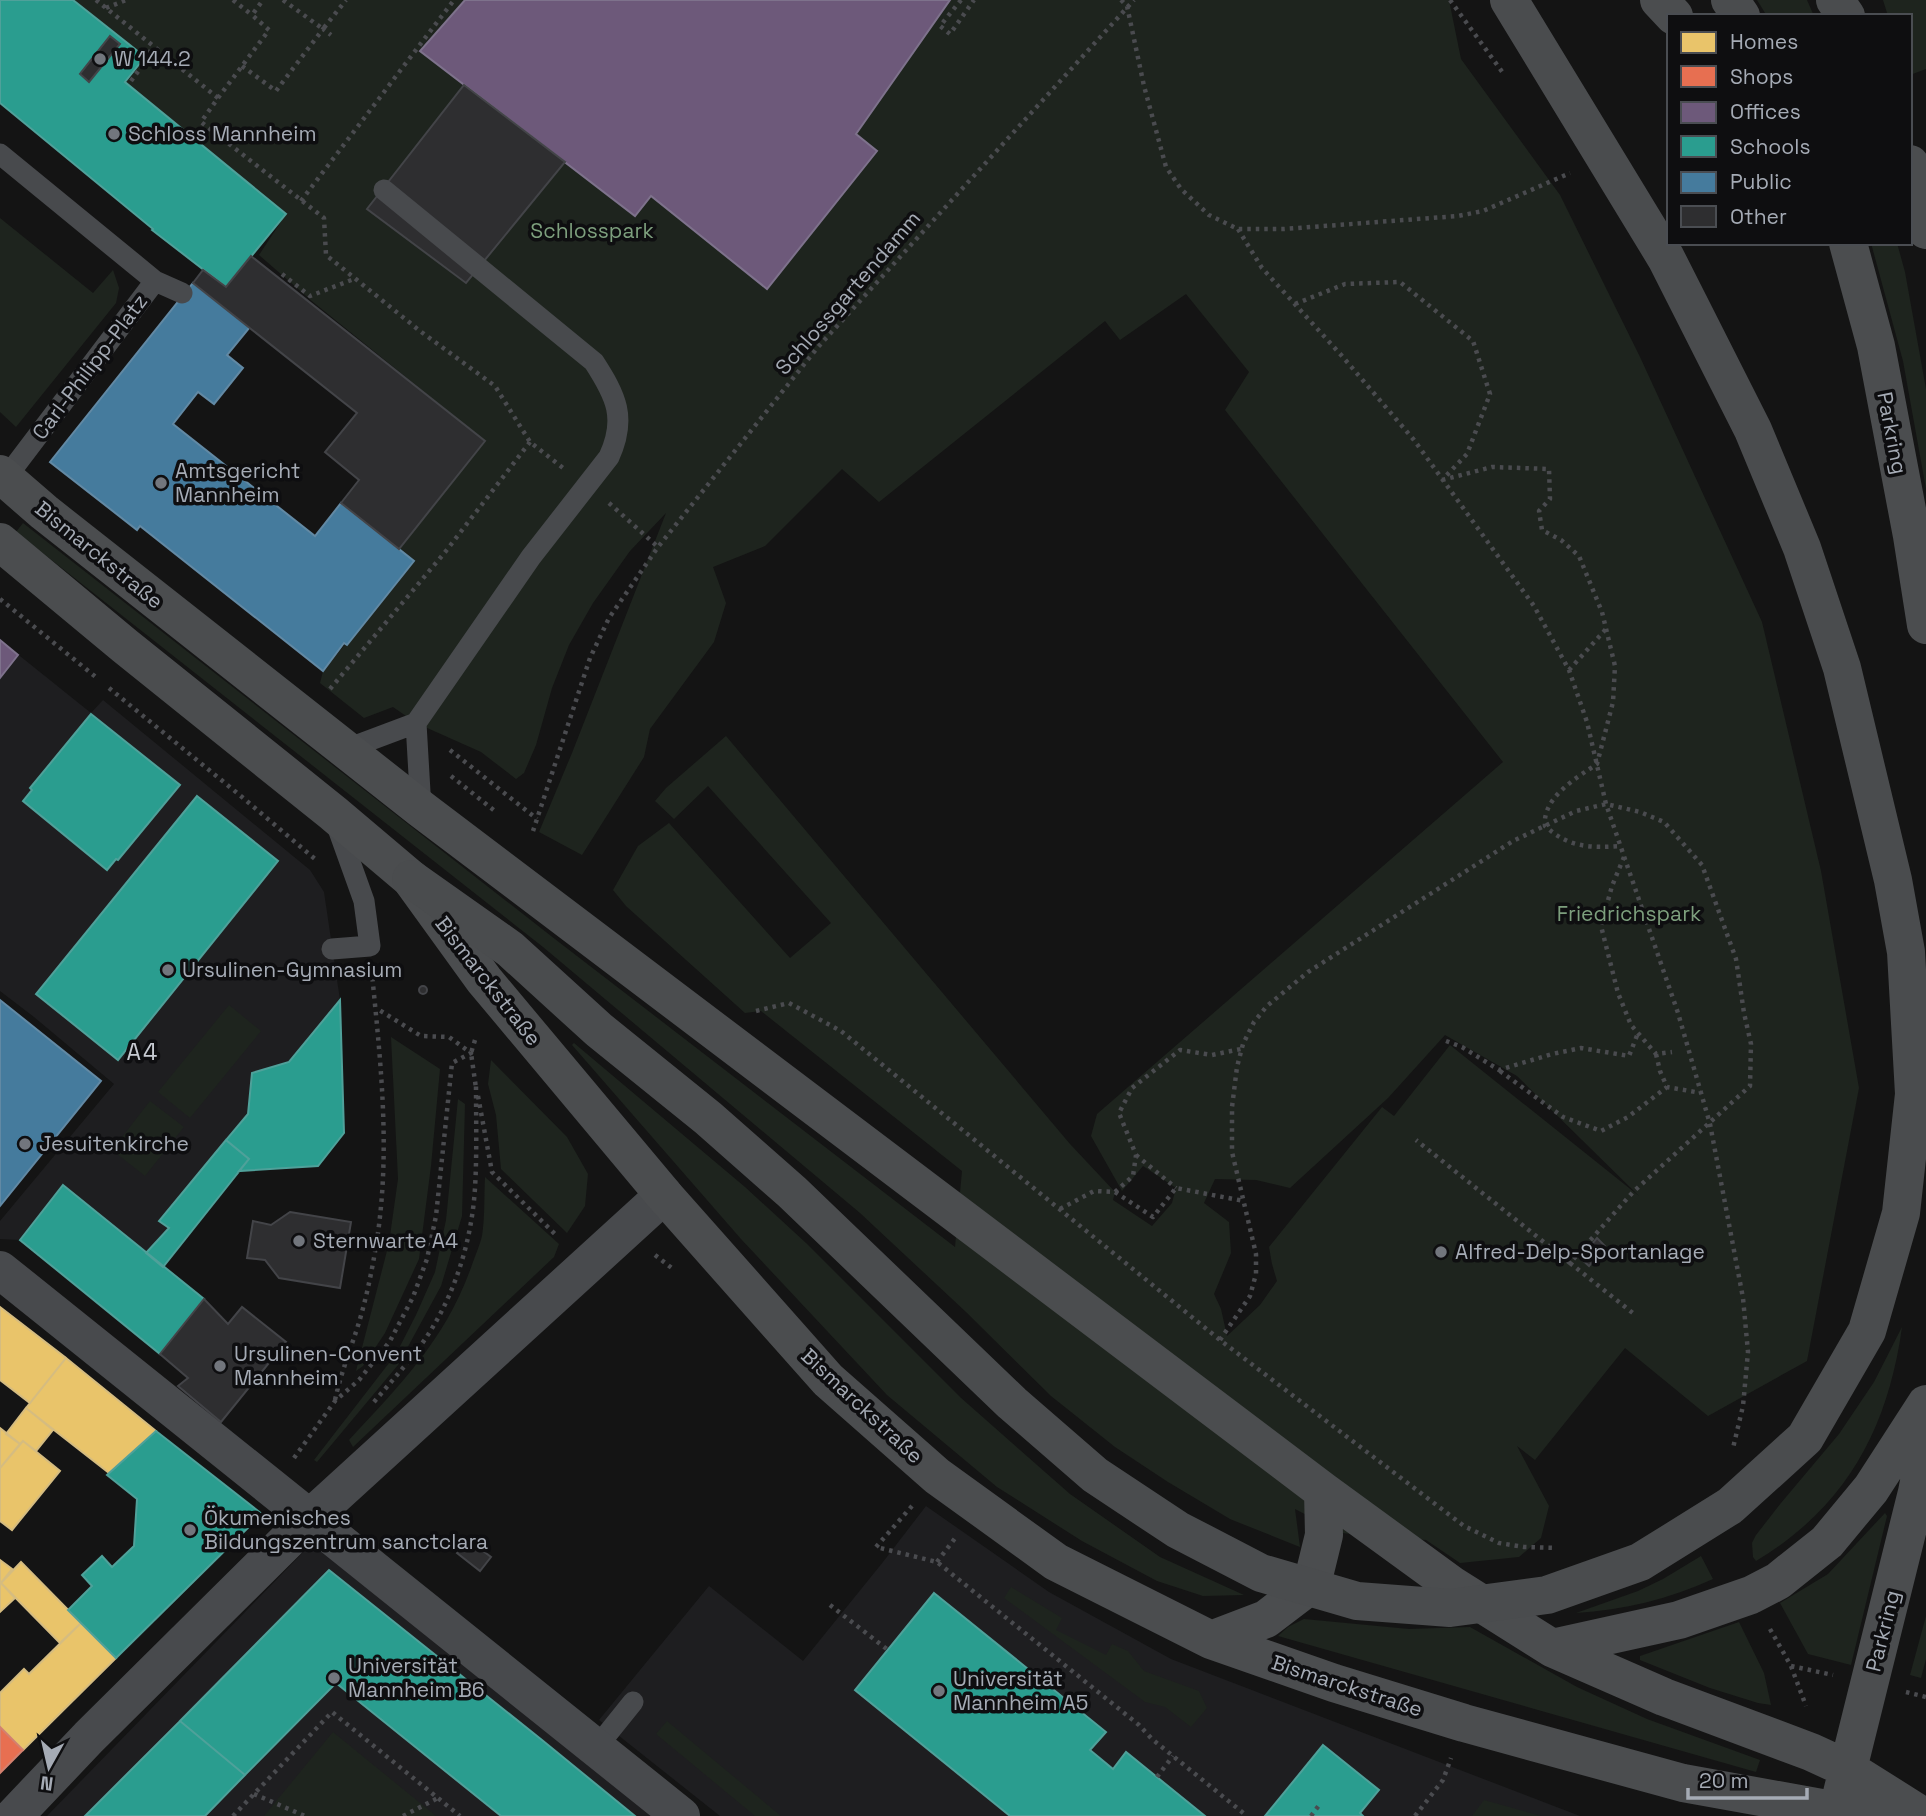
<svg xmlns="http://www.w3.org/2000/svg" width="1926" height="1816" viewBox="0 0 1926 1816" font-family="'Space Grotesk',sans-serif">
<rect width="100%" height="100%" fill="#141414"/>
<path fill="#1e1e20" d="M0 640 91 713 103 700 310 870 324 892 340 1000 344 1133 318 1166 239 1171 163 1267 20 1240 0 1239V1221L114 1084 34 1017 0 991Z
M926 1506 1049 1592 1171 1659 1580 1816H720L599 1720 709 1586 803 1661 883 1562Z
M315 1540 657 1816H47Z"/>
<path fill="#1e241e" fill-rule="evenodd" d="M73 0H1449L1461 59 1560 195 1640 357 1762 622 1821 871 1859 1088 1807 1361 1708 1416 1625 1348 1535 1460 1517 1446 1549 1506 1541 1538 1519 1557 1460 1563 1426 1540 1341 1533 1295 1509 1300 1547 1230 1519 1168 1482 1115 1447 1051 1396 966 1312 860 1213 543 947 16 532 23 523 551 936 955 1247 962 1171 761 1011 745 1013 626 906 613 890 638 846 669 823 790 958 831 923 708 786 674 819 655 801 666 788 726 736 1070 1144 1115 1192 1113 1200 1152 1226 1172 1203 1176 1188 1143 1166 1122 1191 1091 1136 1097 1114 1503 762 1225 410 1249 372 1186 294 1120 340 1105 321 879 502 842 469 765 546 713 567 726 603 714 642 650 729 644 757 582 855 539 832 572 753 666 513 630 551 593 603 569 645 552 688 536 745 524 773 516 779 481 752 416 723 393 707 364 718 320 683 323 671 414 561 399 549 485 441 313 302 259 255 286 214 125 82 145 56ZM1445 1035 1517 1076 1639 1196 1450 1045 1394 1116 1382 1107 1269 1247 1272 1264 1277 1281 1260 1305 1227 1336 1221 1309 1214 1294 1231 1253 1229 1222 1204 1203 1215 1179 1256 1180 1290 1188 1388 1098Z
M1757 0H1807L1814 16H1767Z
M1883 0H1926V69L1910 75V16H1888Z
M0 218 93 293 113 270 119 288 116 303 16 427 0 412Z
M1871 243H1897L1905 272 1926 389V489L1903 361Z
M229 1005 261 1031 190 1118 158 1092Z
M391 1037 440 1069 431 1166 419 1259 385 1333 363 1366 356 1371 389 1243 398 1179Z
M574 1043 745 1187 806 1243 960 1397 1070 1494 1160 1557 1244 1595 1203 1596 1157 1581 1082 1541 997 1487 887 1395 741 1239 572 1045Z
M491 1060 567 1137 588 1174 585 1206 567 1233 501 1169 496 1115 488 1084Z
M458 1099 465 1104 462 1216 441 1286 398 1365 317 1462 314 1460 396 1354 416 1315 435 1272 446 1220Z
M150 1101 184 1127 145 1176 112 1150Z
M485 1177 559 1244 554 1257 353 1447 349 1440C402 1383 447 1338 473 1262 476 1253 480 1245 482 1236 485 1218 484 1196 485 1177Z
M1902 1327C1888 1429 1846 1507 1756 1561L1753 1557 1752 1543 1756 1535 1781 1503 1839 1434 1874 1382Z
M1885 1513 1887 1516 1851 1665 1808 1654 1780 1603 1828 1574Z
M1701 1556 1713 1579C1670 1599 1623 1610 1576 1613L1638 1591 1663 1579Z
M1011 1587 1062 1618 1056 1630 1106 1655 1112 1644 1128 1651 1144 1671 1199 1691 1207 1708 1191 1727 1165 1707 1145 1702 1004 1598Z
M1926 1616V1659L1921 1678 1910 1675Z
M1304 1619 1409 1629 1470 1627 1577 1687 1647 1719 1760 1760 1756 1772 1278 1636 1288 1627Z
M1739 1622 1764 1673 1771 1705 1758 1703 1710 1688 1640 1660V1656Z
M667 1721 781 1816H755L656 1734Z
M333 1732 436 1816H264Z
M1484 1800 1541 1816H1472Z"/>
<path fill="#e9c46a" stroke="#d5bc80" stroke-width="2" d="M0 1307 66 1358 30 1403 0 1380Z
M66 1358 156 1431 109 1473 26 1408Z
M26 1408 53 1430 36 1451 23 1441 20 1444 6 1434Z
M0 1428 20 1444 1 1467H0Z
M23 1441 60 1471 12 1530 0 1521V1468Z
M0 1560 12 1569 0 1584Z
M21 1562 81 1623 60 1643 1 1583Z
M1 1583 15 1598 0 1612V1584Z
M81 1623 116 1658 23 1750 0 1727V1693L24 1669 29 1674Z"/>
<path fill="#e76f51" stroke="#d3816f" stroke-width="2" d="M0 1727 23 1750 0 1773Z"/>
<path fill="#6d597a" stroke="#7e728c" stroke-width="2" d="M465 0H950L856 134 877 151 767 289 651 196 635 216 420 51Z
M0 640 18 655 0 678Z"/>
<path fill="#2a9d8f" stroke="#4fa19a" stroke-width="2" d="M0 0H73L145 57 125 82 286 214 226 287 152 230 153 229 0 103Z
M91 714 180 785 118 860 116 859 107 870 23 801 32 790 30 788Z
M197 796 278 861 118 1060 36 994Z
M340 1000 344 1133 318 1166 239 1171 249 1159 226 1140 248 1114 252 1073 289 1062Z
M226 1140 249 1159 163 1267 146 1253 169 1228 159 1221Z
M63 1185 204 1299 160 1354 20 1240Z
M156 1431 262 1514 116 1658 68 1610 92 1586 82 1575 102 1556 112 1567 134 1546 137 1499 107 1475Z
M329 1570 542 1740 635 1816H501L336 1683 245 1775 180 1721Z
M934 1593 1106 1732 1090 1750 1113 1769 1126 1752 1205 1816H1010L855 1690Z
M180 1721 245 1775 205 1816H85Z
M1323 1745 1379 1790 1360 1813 1363 1816H1265Z"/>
<path fill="#457b9d" stroke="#6289a4" stroke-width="2" d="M193 283 250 327 227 355 243 368 214 404 198 392 173 424 315 536 341 503 414 561 347 645 344 643 323 671 140 526 137 530 50 462Z
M0 1000 101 1081 0 1206Z"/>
<path fill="#2e2e30" stroke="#434448" stroke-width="2" d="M110 36 120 44 89 82 80 74Z
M464 85 565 162 466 283 367 209Z
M251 256 485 441 399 549 341 503 359 480 325 452 357 413 193 283 203 270 226 287Z
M419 990a4 4 0 1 1 8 0a4 4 0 1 1-8 0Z
M290 1212 351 1222 340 1288 279 1278 265 1260 247 1258 253 1221 271 1225Z
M1597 1238 1605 1246 1589 1266 1580 1258Z
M204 1299 228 1324 242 1307 286 1342 221 1422 178 1386 188 1378 160 1354Z
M467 1539 491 1557 480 1571 457 1553Z"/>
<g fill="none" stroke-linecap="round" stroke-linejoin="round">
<path stroke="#4a4b4f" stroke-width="4.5" stroke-dasharray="3.5 5" stroke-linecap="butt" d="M96 0 218 98 201 122 324 218 326 255 420 331 495 386 530 442 563 468
M233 0 252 15
M283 0 323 29 346 0
M961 0 940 26 950 34 974 0
M1121 0 1127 6 1144 86 1166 167 1181 189 1209 215 1238 229H1284L1458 216 1483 211 1570 173
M1450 0 1503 73
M106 8 126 0
M242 66 276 91 323 29 331 35
M131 81 150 55 151 46
M218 98 269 30 252 15 263 0
M301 201 454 0
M1238 229 1262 268 1342 356 1414 440 1534 606 1569 670 1587 722 1606 804 1678 1013 1710 1124 1743 1298 1748 1352 1743 1406 1733 1448
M282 274 310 296 354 279
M1295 304 1345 284 1400 282 1473 341 1490 394 1467 454 1444 478
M1442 480 1492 467 1549 469 1550 499 1539 511 1542 530 1561 540 1579 556 1602 612 1615 666 1613 702 1597 764C1576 778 1542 798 1545 826 1569 848 1591 848 1621 846
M609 503 658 547
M0 599 97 678
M1569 670 1606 629
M109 688 242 797 315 859
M330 689 446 551 530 442
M450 750 537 819
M451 776 496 812
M533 831 590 658 609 618 658 547 818 347 1134 0
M1624 857 1612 886 1601 926 1618 993 1631 1025 1656 1054 1672 1052
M756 1011 789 1003 841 1031 1220 1340 1464 1526 1499 1543 1524 1547 1556 1548
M475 1040 471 1053 476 1088
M1446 1041 1462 1047 1499 1070 1552 1054 1581 1048 1629 1056 1638 1033
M1656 1054 1660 1071 1667 1087 1701 1093
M1500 1071 1563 1117 1601 1131 1628 1117 1667 1087
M478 1096 492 1172 558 1237
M1136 1155 1176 1188
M1115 1192 1133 1176 1136 1155 1119 1113 1132 1088 1180 1050 1212 1055 1241 1049
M1060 1209 1094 1191 1115 1192 1153 1217 1176 1188 1244 1201
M655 1255 673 1269
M1570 1263 1634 1314
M1220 1340 1250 1296 1256 1274V1254L1232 1152V1107L1237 1067 1243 1044 1254 1022 1267 1006 1308 972 1513 841 1576 811 1606 804 1640 812 1664 822 1702 865 1736 959 1744 1013 1751 1044 1750 1086 1633 1192 1570 1263 1416 1140
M335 1400C341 1372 352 1346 360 1319 367 1295 372 1270 376 1246 391 1154 381 1066 372 974
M374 1402C394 1378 415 1356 431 1330 457 1288 472 1237 475 1188 477 1154 476 1119 476 1085
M294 1458 335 1401 359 1380 390 1341 413 1297 427 1259 436 1216 452 1063 471 1053 449 1037 421 1036 376 1008
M912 1506 876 1547 937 1562 1139 1725 1152 1739 1247 1816
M937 1562 956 1537
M830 1605 888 1650
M1770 1629 1791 1666 1806 1706
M1791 1666 1833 1675
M1906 1692 1926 1697
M1157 1777 1173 1756
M254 1794 305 1816
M233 1816 332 1712 460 1816
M403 1816 438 1798
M1311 1816 1320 1804
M1415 1816 1443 1780 1451 1758"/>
<path stroke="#484a4d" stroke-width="21" d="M0 154 155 281 5 479
M155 281 182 293
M416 723 421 809
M344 750 416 723 531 557 609 457C627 418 616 396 594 362L384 190
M332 949 370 946 364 901 336 823
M596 1748 633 1702"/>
<path stroke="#484a4d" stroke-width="38" d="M0 1270 681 1816
M14 1816 89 1737 310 1518 664 1195"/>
<path stroke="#4b4d4f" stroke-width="38" d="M1659 0 1674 16
M1910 164 1926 230
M1848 243 1876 346 1912 536 1926 625
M0 474 44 512 421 809 1323 1491 1452 1585 1552 1648 1664 1697 1811 1752 1848 1769 1921 1815
M0 542 125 646 333 813 411 879 484 980 664 1195 828 1380 937 1476 1056 1562 1211 1640 1334 1683 1464 1723 1683 1783 1838 1811 1906 1816
M1211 1640 1266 1619 1312 1584 1324 1535 1323 1491
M1552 1648 1679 1620 1751 1595 1778 1581 1827 1542 1871 1489 1926 1404
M1842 1793 1917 1492 1926 1445"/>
<path stroke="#4a4c4e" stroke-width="38" d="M1730 0 1741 16
M1835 0 1846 16
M411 879 510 949 599 1030 708 1118 792 1192 1012 1403 1095 1475 1178 1530 1261 1573 1357 1601 1450 1608 1547 1595 1640 1562 1730 1506 1805 1438 1867 1331 1901 1213 1914 1094 1906 952 1893 880 1842 668 1802 548 1753 430 1666 258 1509 0"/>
</g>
<g fill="#72767d" stroke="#0e0e10" stroke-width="2.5">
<circle cx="100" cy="59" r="7"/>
<circle cx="114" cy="134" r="7"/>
<circle cx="161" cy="483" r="7"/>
<circle cx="168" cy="970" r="7"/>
<circle cx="25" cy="1144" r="7"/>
<circle cx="299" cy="1241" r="7"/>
<circle cx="1441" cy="1252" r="7"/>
<circle cx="220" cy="1366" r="7"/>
<circle cx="190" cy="1530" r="7"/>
<circle cx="334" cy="1678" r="7"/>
<circle cx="939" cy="1691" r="7"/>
</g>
<g text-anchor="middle" stroke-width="7" stroke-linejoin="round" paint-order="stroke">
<g font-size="21" fill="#a5abb5" stroke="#0e0e10" text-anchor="start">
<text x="114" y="66">W 144.2</text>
<text x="128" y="141">Schloss Mannheim</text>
<text x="175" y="478">Amtsgericht<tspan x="175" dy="24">Mannheim</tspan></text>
<text x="182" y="977">Ursulinen-Gymnasium</text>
<text x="39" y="1151">Jesuitenkirche</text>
<text x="313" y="1248">Sternwarte A4</text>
<text x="1455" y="1259">Alfred-Delp-Sportanlage</text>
<text x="234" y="1361">Ursulinen-Convent<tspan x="234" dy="24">Mannheim</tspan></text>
<text x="204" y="1525">Ökumenisches<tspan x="204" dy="24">Bildungszentrum sanctclara</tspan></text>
<text x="348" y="1673">Universität<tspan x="348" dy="24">Mannheim B6</tspan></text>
<text x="953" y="1686">Universität<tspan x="953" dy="24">Mannheim A5</tspan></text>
</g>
<g font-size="21" fill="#7d9f7d" stroke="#0e0e10">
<text x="592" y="238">Schlosspark</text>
<text x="1629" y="921">Friedrichspark</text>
</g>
<g font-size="21" fill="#a5abb5" stroke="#0e0e10">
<text transform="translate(848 293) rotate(-49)" y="7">Schlossgartendamm</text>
<text transform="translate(90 367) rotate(-53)" y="7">Carl-Philipp-Platz</text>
<text transform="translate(1892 433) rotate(79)" y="7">Parkring</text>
<text transform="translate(99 555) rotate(39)" y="7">Bismarckstraße</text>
<text transform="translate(488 981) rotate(52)" y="7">Bismarckstraße</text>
<text transform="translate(862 1406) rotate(43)" y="7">Bismarckstraße</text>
<text transform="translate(1883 1631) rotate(-76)" y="7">Parkring</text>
<text transform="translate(1347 1686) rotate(18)" y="7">Bismarckstraße</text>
</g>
<g font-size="23" letter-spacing="2" fill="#c6cad1" stroke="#0e0e10">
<text x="143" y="1060">A4</text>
</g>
</g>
<rect x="1667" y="14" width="245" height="231" fill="#0e0e10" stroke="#4a4d52" stroke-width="2"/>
<rect x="1681" y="32" width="35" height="21" fill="#e9c46a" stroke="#4a4d52" stroke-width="2"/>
<text x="1730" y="49" font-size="21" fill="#a5abb5">Homes</text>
<rect x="1681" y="66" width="35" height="21" fill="#e76f51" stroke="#4a4d52" stroke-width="2"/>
<text x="1730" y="84" font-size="21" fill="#a5abb5">Shops</text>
<rect x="1681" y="102" width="35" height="21" fill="#6d597a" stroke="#4a4d52" stroke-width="2"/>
<text x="1730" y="119" font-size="21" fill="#a5abb5">Offices</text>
<rect x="1681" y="136" width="35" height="21" fill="#2a9d8f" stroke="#4a4d52" stroke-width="2"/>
<text x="1730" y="154" font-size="21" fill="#a5abb5">Schools</text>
<rect x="1681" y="172" width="35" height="21" fill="#457b9d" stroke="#4a4d52" stroke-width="2"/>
<text x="1730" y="189" font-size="21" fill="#a5abb5">Public</text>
<rect x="1681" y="206" width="35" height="21" fill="#2e2e30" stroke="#4a4d52" stroke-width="2"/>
<text x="1730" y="224" font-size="21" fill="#a5abb5">Other</text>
<g transform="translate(49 1767) rotate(188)" stroke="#0e0e10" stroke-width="5" paint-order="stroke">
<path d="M0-5L12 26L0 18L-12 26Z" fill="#a5abb5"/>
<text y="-10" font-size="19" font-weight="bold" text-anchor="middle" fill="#a5abb5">N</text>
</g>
<path d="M1688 1788v10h119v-10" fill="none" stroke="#a5abb5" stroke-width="3.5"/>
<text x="1699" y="1788" font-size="21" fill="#a5abb5" stroke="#0e0e10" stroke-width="5" paint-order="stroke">20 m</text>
</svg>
